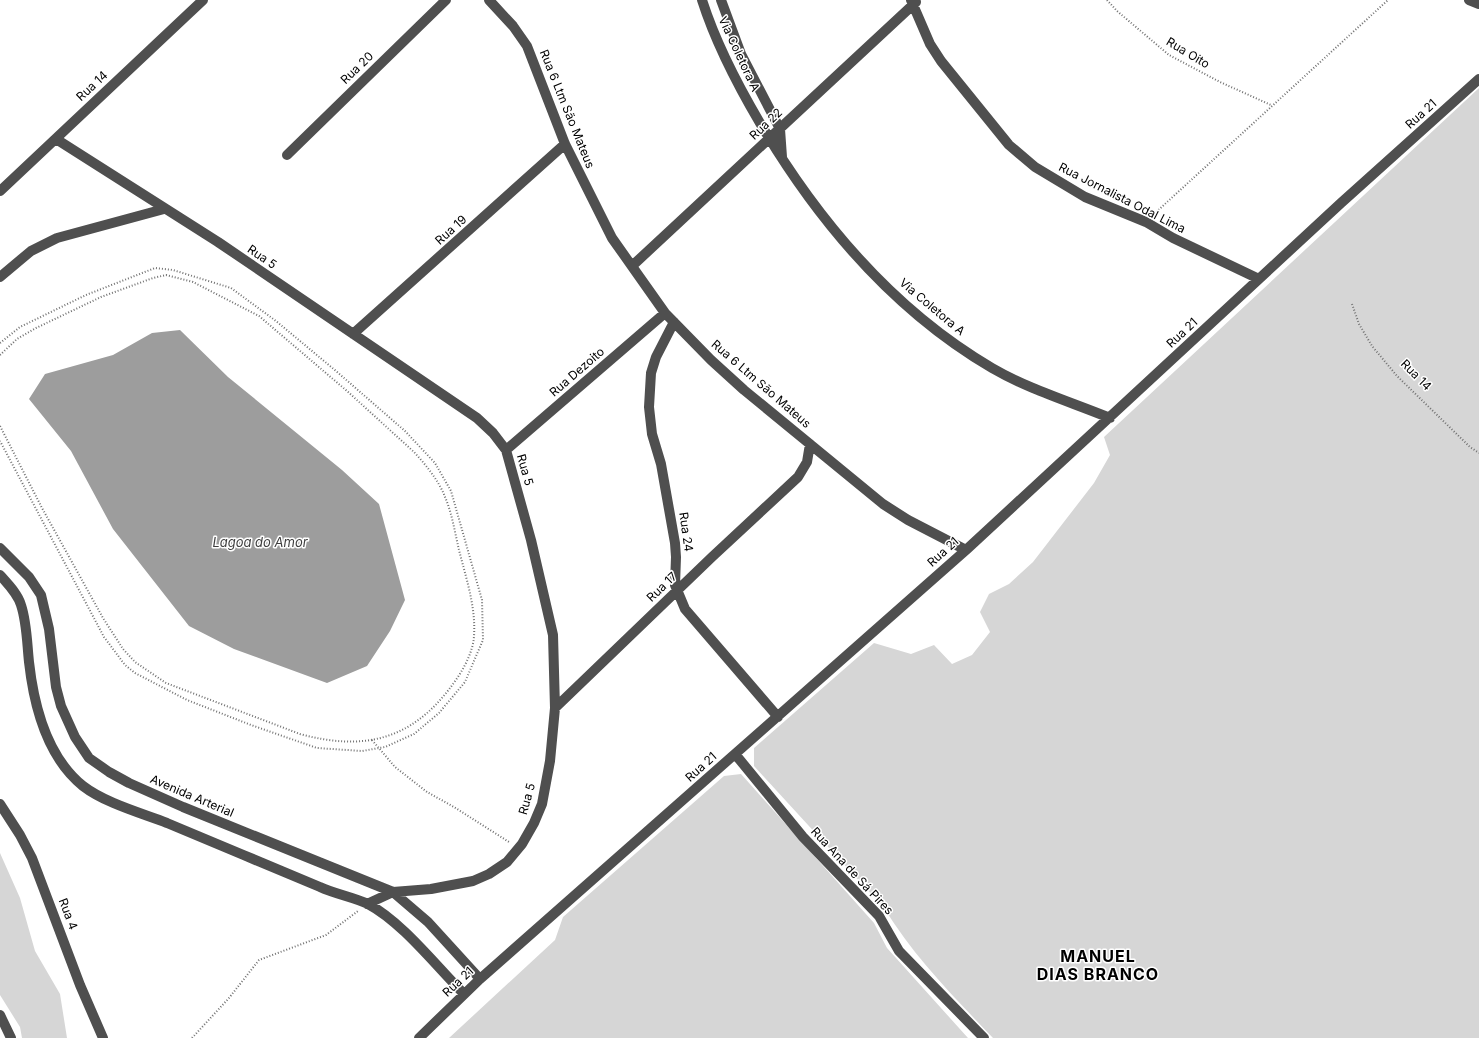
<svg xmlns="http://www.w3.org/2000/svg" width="1479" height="1038" viewBox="0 0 1479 1038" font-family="Inter,sans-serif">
<rect width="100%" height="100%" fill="#fff"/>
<path fill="#d6d6d6" d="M1479 88V1038H993C953 996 915 958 884 908L754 766V748L874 643 911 654 934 645 952 664 972 655 990 632 980 612 989 594 1009 584 1033 562 1094 483 1110 455 1104 437Z
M741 774 874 923 887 948 968 1038H449L555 940 563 917 724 776Z
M0 853 20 898 35 951 60 994 67 1038H22L20 1027 0 995Z"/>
<path fill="#9d9d9d" d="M180 330 228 377 342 470 379 504 405 600 390 631 367 666 327 683 234 649 189 626 113 529 71 451 29 399 45 374 113 355 152 333Z"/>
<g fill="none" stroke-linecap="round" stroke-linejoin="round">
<path stroke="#717171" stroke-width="2" stroke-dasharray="1 2" stroke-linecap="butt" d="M1107 0 1117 11 1169 55 1220 82 1271 105
M1154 214 1388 0
M1352 304 1359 324 1372 346 1397 376 1470 447 1479 453
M0 343 20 327 86 295 155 268 173 270 231 288 276 321 336 371 405 431 435 463 451 491 482 600 483 640 465 682 439 713 414 734 385 747 362 751 317 748 251 725 187 700 135 673 125 665 104 637 0 441
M0 355 17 339 36 328 101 297 153 278 166 275 193 282 259 316 347 391 414 452C426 465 439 481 445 497 452 513 455 533 459 550 466 578 476 607 474 636 473 654 461 674 450 688 410 741 362 751 300 734L166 683 135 662 123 649 103 618 42 508 0 426
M372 740 395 767 427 792 454 807 509 842
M192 1038 229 998 259 960 326 935 358 911"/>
<path stroke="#4f4f4f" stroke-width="10" d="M489 0 513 26 527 46 565 144 612 238 665 313 711 360 744 390 883 504 908 520 966 550
M702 0C716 44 737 84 760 123 818 221 893 310 992 368 1028 389 1071 402 1110 418
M721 0 741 54 780 129 782 157
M911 0 930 44 941 61 1009 145 1035 167 1085 197 1146 222 1173 238 1259 279
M1469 0 1479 4
M56 139 218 242 477 418 493 433 506 450 531 540 553 635 555 708 550 761 542 804 534 823 522 844 507 862 489 874 473 881 431 889 393 892 367 904
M287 155 446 0
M0 191 203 0
M632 266 916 2
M0 277 31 251 57 238 164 209
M674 322 656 357 651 373 649 407 652 434 661 464 675 543 676 557 675 585 685 609 778 717
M353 334 565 144
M506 450 665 313
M0 548 29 577 41 595 49 629 56 687 61 706 75 737 89 758 109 772 129 783 183 807 393 892 428 922 480 979
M0 575C8 584 18 594 21 605 27 623 27 644 29 662 34 707 47 757 83 786 105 803 141 813 167 823 218 844 269 866 320 887 335 894 353 897 368 904 402 922 436 966 464 994
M555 708 712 557 798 477 807 462 810 444
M735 754 803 837 879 916 899 951 984 1038
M0 804 20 835 32 858 80 985 103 1038
M0 1015 11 1038
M419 1038 480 979 966 550 1341 203 1479 79"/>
</g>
<g text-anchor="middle" stroke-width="3" stroke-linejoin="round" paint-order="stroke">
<g font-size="12" fill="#000" stroke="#fff">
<text transform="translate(1188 53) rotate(31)" y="4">Rua Oito</text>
<text transform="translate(739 54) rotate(65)" y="4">Via Coletora A</text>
<text transform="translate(357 68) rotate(-44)" y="4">Rua 20</text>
<text transform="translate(92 86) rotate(-43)" y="4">Rua 14</text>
<text transform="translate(567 109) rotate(68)" y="4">Rua 6 Ltm São Mateus</text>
<text transform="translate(1421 114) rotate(-42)" y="4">Rua 21</text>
<text transform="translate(766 124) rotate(-43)" y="4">Rua 22</text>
<text transform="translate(1122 198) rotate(27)" y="4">Rua Jornalista Odal Lima</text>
<text transform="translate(451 230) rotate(-42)" y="4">Rua 19</text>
<text transform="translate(262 257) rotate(34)" y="4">Rua 5</text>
<text transform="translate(932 307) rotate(40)" y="4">Via Coletora A</text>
<text transform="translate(1182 333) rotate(-43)" y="4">Rua 21</text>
<text transform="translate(577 372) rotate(-41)" y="4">Rua Dezoito</text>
<text transform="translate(1416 375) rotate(45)" y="4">Rua 14</text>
<text transform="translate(761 384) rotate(41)" y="4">Rua 6 Ltm São Mateus</text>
<text transform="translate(525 470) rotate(74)" y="4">Rua 5</text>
<text transform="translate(686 532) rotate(82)" y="4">Rua 24</text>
<text transform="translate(943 552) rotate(-42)" y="4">Rua 21</text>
<text transform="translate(662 587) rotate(-44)" y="4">Rua 17</text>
<text transform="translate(701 767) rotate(-42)" y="4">Rua 21</text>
<text transform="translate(192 796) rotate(23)" y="4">Avenida Arterial</text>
<text transform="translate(527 799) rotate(-74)" y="4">Rua 5</text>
<text transform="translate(852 871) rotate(47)" y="4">Rua Ana de Sá Pires</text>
<text transform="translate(68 914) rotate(69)" y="4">Rua 4</text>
<text transform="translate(458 982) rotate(-43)" y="4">Rua 21</text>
</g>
<g font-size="13" font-style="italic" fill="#3e3e3e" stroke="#fff">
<text x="260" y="547">Lagoa do Amor</text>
</g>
<g font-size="16" font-weight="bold" letter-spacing="1" fill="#000" stroke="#fff">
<text x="1098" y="962">MANUEL<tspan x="1098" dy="18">DIAS BRANCO</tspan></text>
</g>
</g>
</svg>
